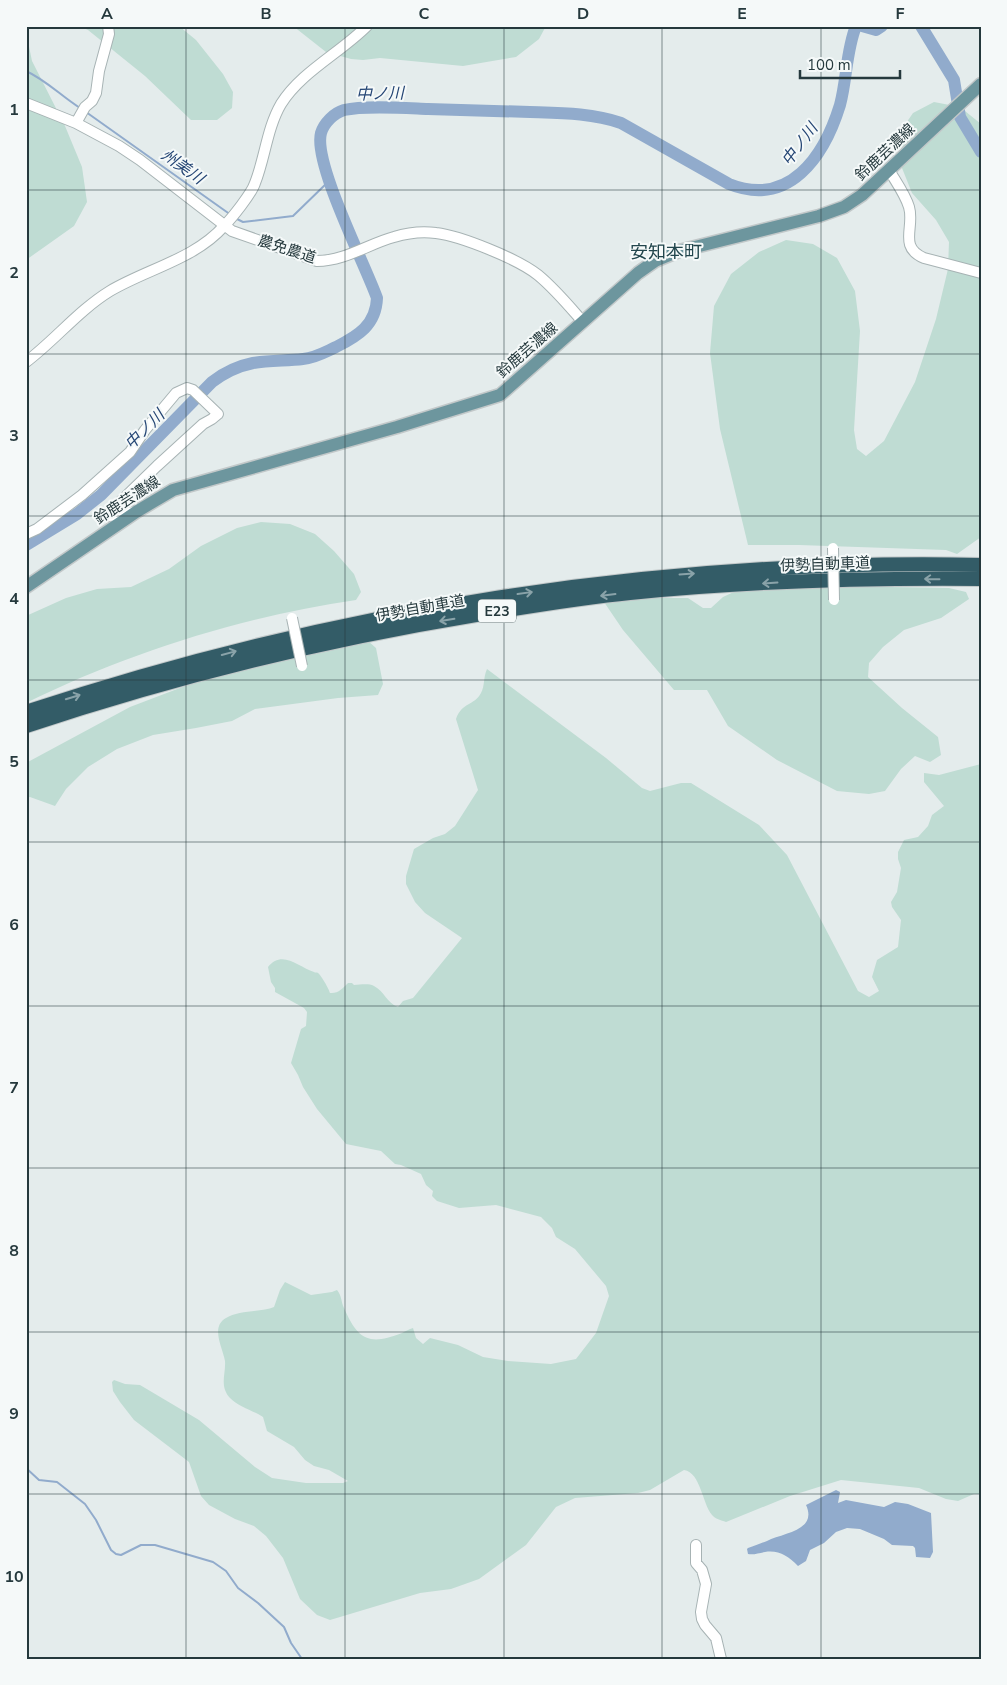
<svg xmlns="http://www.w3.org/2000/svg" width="1007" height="1685" viewBox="0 0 1007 1685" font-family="'Nunito Sans','Noto Sans JP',sans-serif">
<rect width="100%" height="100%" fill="#e4ecec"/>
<path fill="#bfdcd3" d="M26 26H30L26 32 32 61 65 126 82 167 87 202 74 226 26 260Z
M79 26H179L196 40 223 74 233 92 232 108 217 120H191L145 76 88 30Z
M293 26H546L539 39 516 57 463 66 380 58 363 60 351 59 326 52Z
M934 102 960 107 981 124V537L957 554 946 550 799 545H748L720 429 710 353 714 306 731 274 759 252 786 240 813 244 837 258 855 291 860 331 854 430 857 449 866 456 884 441 915 382 936 319 948 269 949 242 936 220 912 193 900 163V132L913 113Z
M261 522 290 524 315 534 334 551 354 574 361 592 356 600C244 616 127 653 26 703V616L66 598 97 589 131 587 169 569 201 546 237 528Z
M829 586 949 588 966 592 969 599 941 618 904 630 883 647 869 663 868 677 902 708 938 737 941 755 930 762 915 756 901 769 885 791 869 794 837 791 777 760 728 726 707 690H674L623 630 604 602 636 598H688L703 608H711L723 597 736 591Z
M368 641 376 648 383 684 378 695 338 698 255 709 232 721 196 728 153 735 117 749 88 767 66 789 55 806 30 797 26 798V763L130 707 193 683 352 643Z
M487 669 606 758 642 788 650 791 681 783H691L759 825 787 855 858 991 869 997 879 991 872 977 877 960 898 947 901 920 892 907 891 902 897 892 901 868 898 859V852L904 840 918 837 928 826 932 815 944 806 924 782V773L939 775 981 764V1494H974L958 1501 946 1499 919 1488 841 1480 790 1496 726 1522C721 1520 715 1519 712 1515 702 1503 701 1473 684 1470L650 1490 638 1493 575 1498 556 1507 526 1545 479 1579 451 1589 420 1593 330 1620 317 1615 300 1599 283 1558 266 1536 254 1526 235 1519 209 1505 201 1496 189 1462 134 1420 120 1402 113 1391 112 1382 114 1380 125 1384 140 1385 199 1420 255 1467 272 1478 306 1483H343L348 1481 329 1470 314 1466 305 1460 294 1447 267 1431 263 1417C252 1410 239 1407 230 1398 219 1386 226 1374 225 1361 223 1348 210 1327 226 1318 238 1310 262 1312 274 1307L280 1290 285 1282 311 1295 332 1292 337 1290C342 1296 341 1302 344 1308 358 1340 369 1346 402 1333 406 1331 409 1329 413 1328L416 1338 423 1344 430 1338 458 1345 483 1357 508 1361 551 1364 576 1359 596 1333 609 1296 606 1286 575 1249 556 1237 552 1228 541 1217 496 1205 459 1208 437 1201 432 1196 433 1191 426 1185 421 1174 401 1165 395 1164 381 1151 346 1144 317 1109 303 1087 298 1075 291 1063 301 1029 306 1026 307 1012 304 1008 275 992V988L271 982 268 967C282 949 299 967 314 972 315 973 317 972 318 973 321 975 329 989 330 993 338 994 343 988 348 983H352L354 985C360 985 368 983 374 986 384 991 387 1003 398 1007L403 1001 413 998 462 938 425 913 415 902 406 884V876L414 849 433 838 445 834 455 826 478 790 456 719C462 702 474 706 481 693 485 686 483 678 487 669Z"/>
<path fill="#91abcc" d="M836 1490 840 1492 838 1503 846 1500 884 1507 895 1502 908 1504 931 1513 933 1552 930 1558 916 1557 915 1548 913 1546 892 1545 884 1539 860 1529 847 1528 836 1532 824 1543 810 1550 806 1561 798 1566C788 1556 779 1550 765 1552 759 1553 754 1555 748 1554L747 1549 748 1548C755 1546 761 1543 767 1541 782 1533 818 1531 806 1505Z"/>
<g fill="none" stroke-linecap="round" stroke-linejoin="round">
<path stroke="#91abcc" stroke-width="2" d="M871 26 876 30
M26 71C46 80 61 96 80 108
M86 112 231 215
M237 219 243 222 293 216 329 181
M26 1468 39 1480 57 1482 85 1504 96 1520 111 1550 116 1554 121 1555 141 1545H155L213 1562 226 1571 238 1588 258 1603 284 1627 291 1643 302 1659"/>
<path stroke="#91abcc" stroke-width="12" d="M862 26 876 30 882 26
M921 26 954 80 960 117 981 152
M26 545 77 514 101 495 212 382C225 372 238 366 253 363 270 360 287 361 303 359 315 358 325 352 336 347 358 336 376 325 377 298 365 264 313 163 321 133 324 123 334 113 344 110 365 105 405 108 428 109 462 110 496 111 530 112 560 113 592 113 621 123L729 184C789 208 824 157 840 105 847 79 846 51 856 26"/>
<g stroke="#a7b3b4" stroke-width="12">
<path id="minor" d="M26 103 76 123 119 146 140 160 232 231 317 261C345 261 368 244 394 237 407 233 422 231 436 233 461 236 518 259 538 275 555 289 569 306 583 322
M76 123 85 107 92 101 96 93 99 71 109 34 108 26
M889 170C896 182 905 194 909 207 915 227 898 247 924 258L981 273
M26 362C55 340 79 310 110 291 147 269 195 259 224 226 232 218 252 193 255 183 265 158 267 128 281 104 301 72 340 53 367 26
M26 534 37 529 82 495 130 452 145 430 176 393 187 388 193 390 218 414 212 419 203 424 157 466 121 501 109 516 135 512
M696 1545V1563L702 1570 706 1584 701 1612 702 1619 705 1625 716 1638 721 1659"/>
</g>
<g stroke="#c2c8c9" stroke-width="15">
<path id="major" d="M26 587 136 512 173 490 397 427 500 395 638 273 655 261 679 251 819 216 844 207 862 195 981 84"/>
</g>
<g stroke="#c2c8c9" stroke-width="16">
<path id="highway" d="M26 712C334 610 657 558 981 565
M26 726C173 677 323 640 476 615 527 607 578 598 630 593 747 581 864 578 981 579"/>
</g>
<use href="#minor" stroke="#fff" stroke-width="10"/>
<use href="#major" stroke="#6d969e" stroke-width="12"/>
<use href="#highway" stroke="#335c67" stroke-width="14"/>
<g stroke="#a7b3b4" stroke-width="12" stroke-linecap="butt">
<path id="minor-bridge" d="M833 548 834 600
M292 618 302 666"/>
</g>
<use href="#minor-bridge" stroke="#fff" stroke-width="10"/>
</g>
<defs><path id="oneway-shaft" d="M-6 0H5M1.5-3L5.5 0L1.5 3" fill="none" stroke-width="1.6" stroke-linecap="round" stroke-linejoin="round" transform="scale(1.25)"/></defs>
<g stroke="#8aa3a9">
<use href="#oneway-shaft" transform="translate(687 574) rotate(-4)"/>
<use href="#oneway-shaft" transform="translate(932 579) rotate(-179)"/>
<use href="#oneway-shaft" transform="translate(770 583) rotate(176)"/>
<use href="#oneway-shaft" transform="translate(525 593) rotate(-8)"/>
<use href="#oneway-shaft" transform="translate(608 595) rotate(173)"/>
<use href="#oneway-shaft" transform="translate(447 620) rotate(171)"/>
<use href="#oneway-shaft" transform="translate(229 653) rotate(-15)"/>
<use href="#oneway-shaft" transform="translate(73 697) rotate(-17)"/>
</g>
<path fill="none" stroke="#25393d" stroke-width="1" stroke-opacity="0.55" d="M186 26V1659M345 26V1659M504 26V1659M662 26V1659M821 26V1659M26 190H981M26 354H981M26 516H981M26 680H981M26 842H981M26 1006H981M26 1168H981M26 1332H981M26 1494H981"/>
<g text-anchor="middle" stroke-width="4" stroke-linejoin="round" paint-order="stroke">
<rect fill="#f5f9f9" stroke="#637375" stroke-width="1" x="478" y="599.5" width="38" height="23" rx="4"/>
<g font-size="14" font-weight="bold" fill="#25393d">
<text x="497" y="616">E23</text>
</g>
<g font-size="15" fill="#25393d" stroke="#f5f9f9">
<text transform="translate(885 152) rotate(-43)" y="5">鈴鹿芸濃線</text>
<text transform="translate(287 249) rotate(18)" y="5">農免農道</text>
<text transform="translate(527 350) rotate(-41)" y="5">鈴鹿芸濃線</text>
<text transform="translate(127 500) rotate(-33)" y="5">鈴鹿芸濃線</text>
<text transform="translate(825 564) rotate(-2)" y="5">伊勢自動車道</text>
<text transform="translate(420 608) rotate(-10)" y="5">伊勢自動車道</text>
</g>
<g font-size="16" font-style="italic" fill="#244574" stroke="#f5f9f9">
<text transform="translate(380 93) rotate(-1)" y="6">中ノ川</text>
<text transform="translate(799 144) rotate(-53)" y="6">中ノ川</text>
<text transform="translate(183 166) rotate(35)" y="6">州美川</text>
<text transform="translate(144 429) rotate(-45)" y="6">中ノ川</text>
</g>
<g font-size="18" fill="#22464d" stroke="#f5f9f9">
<text x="666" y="258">安知本町</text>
</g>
</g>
<rect width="1007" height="1685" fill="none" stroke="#f5f9f9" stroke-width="55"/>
<path d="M800 70v8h100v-8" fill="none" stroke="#25393d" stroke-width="2.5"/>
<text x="807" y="70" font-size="15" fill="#25393d" stroke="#f5f9f9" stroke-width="4" paint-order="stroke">100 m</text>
<rect x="28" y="28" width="952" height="1630" fill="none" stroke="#25393d" stroke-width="2"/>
<g font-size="16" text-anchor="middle" font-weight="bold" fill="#25393d">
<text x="107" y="19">A</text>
<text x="266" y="19">B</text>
<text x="424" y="19">C</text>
<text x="583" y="19">D</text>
<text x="742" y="19">E</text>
<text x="900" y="19">F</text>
<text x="14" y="115">1</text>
<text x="14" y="278">2</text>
<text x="14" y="441">3</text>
<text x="14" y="604">4</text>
<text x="14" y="767">5</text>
<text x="14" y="930">6</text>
<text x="14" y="1093">7</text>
<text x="14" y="1256">8</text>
<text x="14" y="1419">9</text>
<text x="14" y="1582">10</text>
</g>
</svg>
